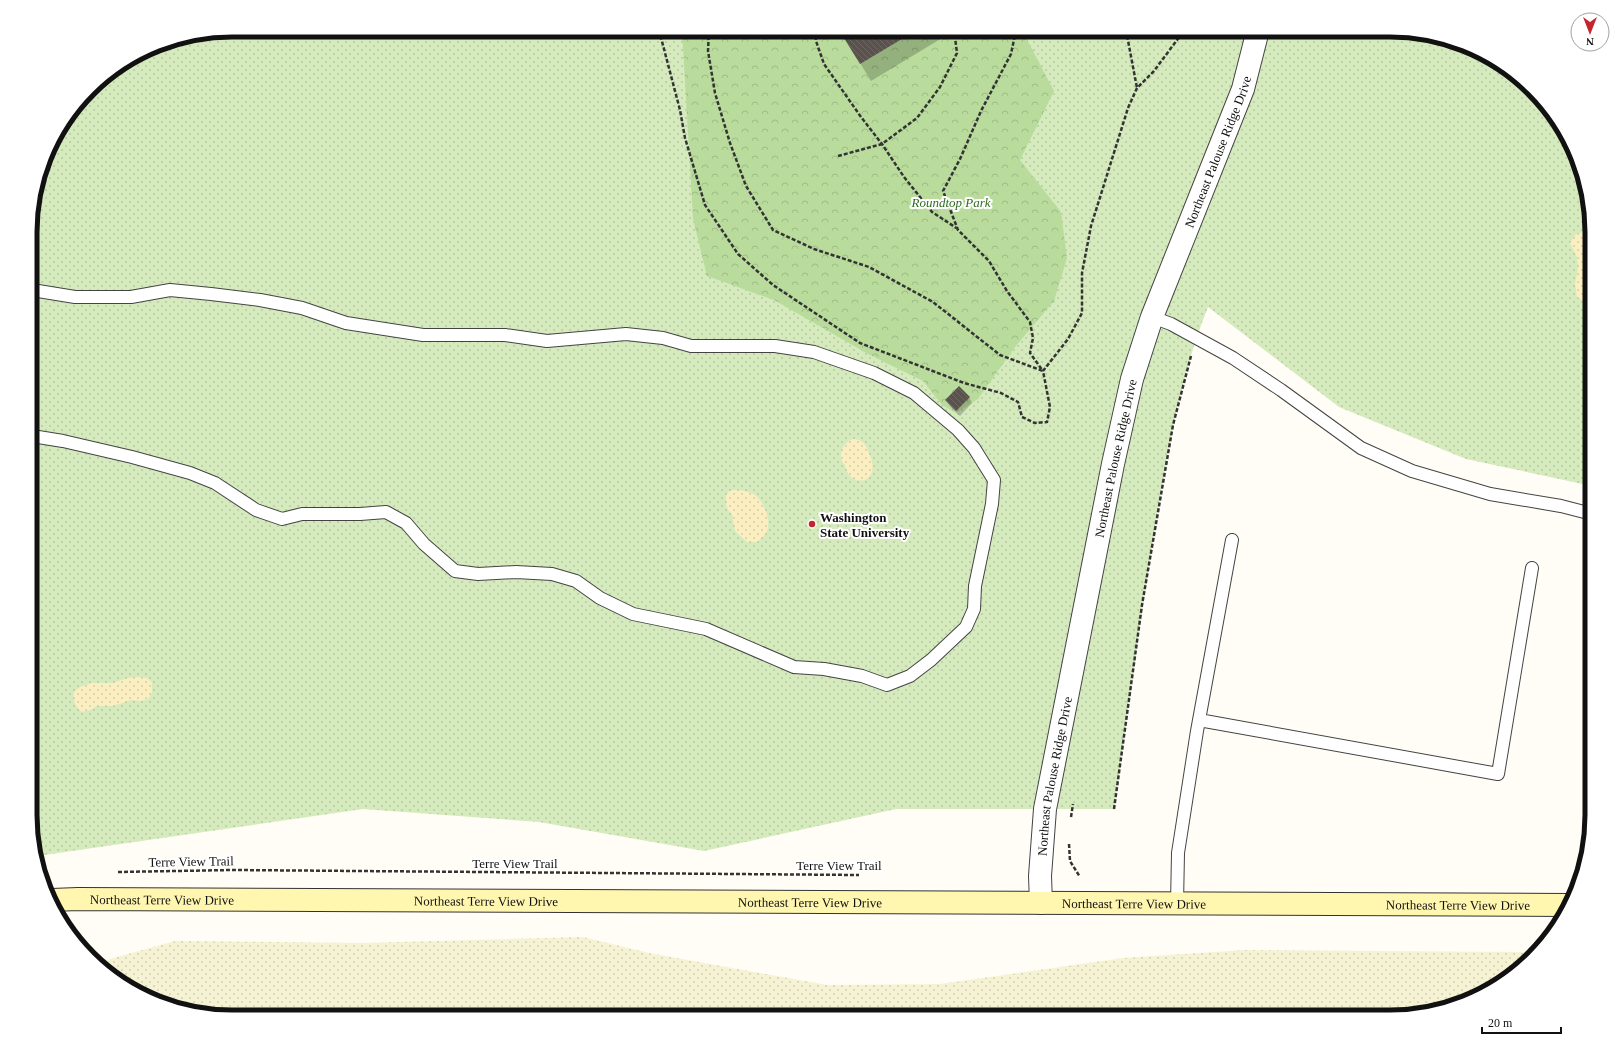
<svg xmlns="http://www.w3.org/2000/svg" width="1622" height="1047" viewBox="0 0 1622 1047" font-family="'Times New Roman',serif">
<defs>
<pattern id="farmland-dots" width="8" height="8" patternUnits="userSpaceOnUse"><rect width="8" height="8" fill="#f6f3d4"/><path d="M2 2h.1M6 6h.1" fill="none" stroke="#d2cfb5" stroke-width="1.8" stroke-linecap="round"/></pattern>
<pattern id="grass-dots" width="8" height="8" patternUnits="userSpaceOnUse"><rect width="8" height="8" fill="#d5ebbd"/><path d="M2 2h.1M6 6h.1" fill="none" stroke="#b6c8a1" stroke-width="1.8" stroke-linecap="round"/></pattern>
<pattern id="forest-crowns" width="20" height="18" patternUnits="userSpaceOnUse"><rect width="20" height="18" fill="#b9dc9c"/><path d="M2 6a3 3 0 1 1 6 0M12 15a3 3 0 1 1 6 0" fill="none" stroke="#9ebc85"/></pattern>
<pattern id="sand-dots" width="8" height="8" patternUnits="userSpaceOnUse"><rect width="8" height="8" fill="#fbeec1"/><path d="M2 2h.1M6 6h.1" fill="none" stroke="#d6cba5" stroke-width="1.8" stroke-linecap="round"/></pattern>
<pattern id="building-back-hatch" width="6" height="6" patternUnits="userSpaceOnUse"><rect width="6" height="6" fill="#5a524d"/><path d="M-1 5l2 2M0 0l6 6M5-1l2 2" fill="none" stroke="#6d6662"/></pattern>
</defs>
<rect width="100%" height="100%" fill="#fffdf5"/>
<path fill="url(#farmland-dots)" d="M583 937 649 953 827 985 940 984 1123 958 1244 950 1537 952 1523 967 1491 990 1443 1010 1403 1017H231L167 1006 119 983 99 965 110 959 175 941 362 943Z"/>
<path fill="url(#grass-dots)" d="M232 30H1391L1455 41 1503 64 1542 99 1565 131 1585 179 1592 219V486L1466 459 1339 407 1208 307C1181 374 1169 445 1157 515 1141 613 1128 711 1114 809H896L704 851 539 822 363 809 37 856 32 841V206L51 142 99 80 155 45Z"/>
<path fill="url(#forest-crowns)" d="M682 30H1022L1054 91 1020 160 1061 212 1067 258 1054 301 1015 347 978 399 956 413 942 405 923 381 868 354 774 300 707 276 693 219Z"/>
<path fill="url(#sand-dots)" d="M1592 230V306H1591L1577 297 1575 284 1578 268 1577 257 1570 243 1576 234Z
M854 439C863 440 866 445 869 453 884 484 849 490 845 465 836 457 843 441 854 439Z
M733 490C740 490 749 491 755 495 763 501 770 517 768 527 768 533 762 538 757 542H747L735 531 732 514 728 510 726 504V496L729 491Z
M138 677 147 678 152 682V693L148 699 141 701 131 700 114 706H97L90 710 82 712C75 706 73 701 74 692L80 687 92 683H112L128 678Z"/>
<path fill="#0003" d="M840 30H937L942 38 871 81Z
M969 397 972 403 960 416 950 406 947 400Z"/>
<path fill="url(#building-back-hatch)" d="M839 30H917L860 64Z
M959 386 970 397 956 411 945 400Z"/>
<g fill="none" stroke-linecap="round" stroke-linejoin="round">
<g stroke="#444" stroke-width="14">
<path id="service" d="M32 290 75 297H131L170 290 211 294 260 300 302 308 346 323 423 335H505L547 341 626 334 663 338 691 346H775L814 352 874 373 914 393 958 430 974 448 994 480 992 504 975 586 974 609 966 627 931 660 910 676 887 685 862 676 824 669 794 667 706 629 633 614 600 598 576 581 552 574 516 572 478 574 455 571 424 544 406 523 386 512 360 514H302L282 519 256 510 215 483 190 473 132 457 63 441 32 436
M1152 317 1171 324 1233 358 1281 390 1361 448 1412 471 1490 494 1561 506 1592 514
M1199 720 1498 774 1532 568
M1177 904 1178 853 1197 731 1232 540"/>
</g>
<g stroke="#444" stroke-width="24">
<g id="minor">
<path id="s1" d="M1041 903 1040 876 1045 809 1113 464 1132 379 1152 317 1243 89 1258 30"/>
</g>
</g>
<g stroke="#333" stroke-width="24">
<g id="secondary">
<path id="s2" d="M52 900 78 899 1569 905"/>
</g>
</g>
<path stroke="#333" stroke-width="2.5" stroke-dasharray="4 2" stroke-linecap="butt" d="M659 30 680 110 685 138 705 205 738 254 773 285 860 343 964 383 1001 393 1018 402 1022 417 1035 423 1047 422 1050 407 1043 371 1068 339 1082 313V273L1091 226 1128 108 1137 88 1154 71 1180 36 1182 30
M709 30 708 51 715 93 730 143 746 186 773 230 814 249 869 267 933 302 1000 355 1043 371
M815 30 816 41 824 64 861 117 882 144 904 177 932 212 958 229
M1016 30 1011 54 981 111 960 159 943 191 958 230 989 261 1007 291 1030 322 1033 338 1030 353 1043 371
M1126 30 1137 88
M838 156 882 144 917 118 940 87 957 53 954 30
M1114 809 1142 605 1173 425 1191 356
M1071 817 1073 804
M1069 844 1070 861 1080 877
M118 872 233 870 859 875
M1574 880H1581"/>
<use href="#service" stroke="#fff" stroke-width="12"/>
<use href="#minor" stroke="#fff" stroke-width="22"/>
<use href="#secondary" stroke="#fff6b0" stroke-width="22"/>
</g>
<circle fill="#c4262e" stroke="#fff" stroke-width="1.5" cx="812" cy="524" r="4"/>
<g text-anchor="middle" stroke-width="4" stroke-linejoin="round" paint-order="stroke">
<g font-size="13" fill="#111" stroke="#fff">
<text dy="5" stroke="none"><textPath href="#s1" startOffset="776">Northeast Palouse Ridge Drive</textPath></text>
<text dy="5" stroke="none"><textPath href="#s1" startOffset="452">Northeast Palouse Ridge Drive</textPath></text>
<text dy="5" stroke="none"><textPath href="#s1" startOffset="128">Northeast Palouse Ridge Drive</textPath></text>
<text transform="translate(191 861) rotate(-1)" y="5">Terre View Trail</text>
<text x="515" y="868">Terre View Trail</text>
<text x="839" y="870">Terre View Trail</text>
<text dy="5" stroke="none"><textPath href="#s2" startOffset="110">Northeast Terre View Drive</textPath></text>
<text dy="5" stroke="none"><textPath href="#s2" startOffset="434">Northeast Terre View Drive</textPath></text>
<text dy="5" stroke="none"><textPath href="#s2" startOffset="758">Northeast Terre View Drive</textPath></text>
<text dy="5" stroke="none"><textPath href="#s2" startOffset="1082">Northeast Terre View Drive</textPath></text>
<text dy="5" stroke="none"><textPath href="#s2" startOffset="1406">Northeast Terre View Drive</textPath></text>
</g>
<g font-size="13" font-style="italic" fill="#2f6b1f" stroke="#fff">
<text x="951" y="207">Roundtop Park</text>
</g>
<g font-size="13" font-weight="bold" fill="#111" stroke="#fff" text-anchor="start">
<text x="820" y="522">Washington<tspan x="820" dy="15">State University</tspan></text>
</g>
</g>
<path d="M0 0H1622V1047H0ZM232 37H1390A195 195 0 0 1 1585 232V815A195 195 0 0 1 1390 1010H232A195 195 0 0 1 37 815V232A195 195 0 0 1 232 37Z" fill="#fff" fill-rule="evenodd"/>
<path fill="none" stroke="#111" stroke-width="5" d="M232 37H1390A195 195 0 0 1 1585 232V815A195 195 0 0 1 1390 1010H232A195 195 0 0 1 37 815V232A195 195 0 0 1 232 37Z"/>
<g transform="translate(1590 32) rotate(180)"><circle r="19" fill="#ffffff" stroke="#a0a0a0"/>
<path d="M0-3L7 15L0 10L-7 15Z" fill="#c4262e"/>
<text y="-6" font-size="11" font-weight="bold" text-anchor="middle" fill="#111111">N</text>
</g>
<path d="M1482 1027v6h79v-6" fill="none" stroke="#111111" stroke-width="2"/>
<text x="1488" y="1027" font-size="12" fill="#111111" stroke="#ffffff" stroke-width="3" paint-order="stroke">20 m</text>
</svg>
